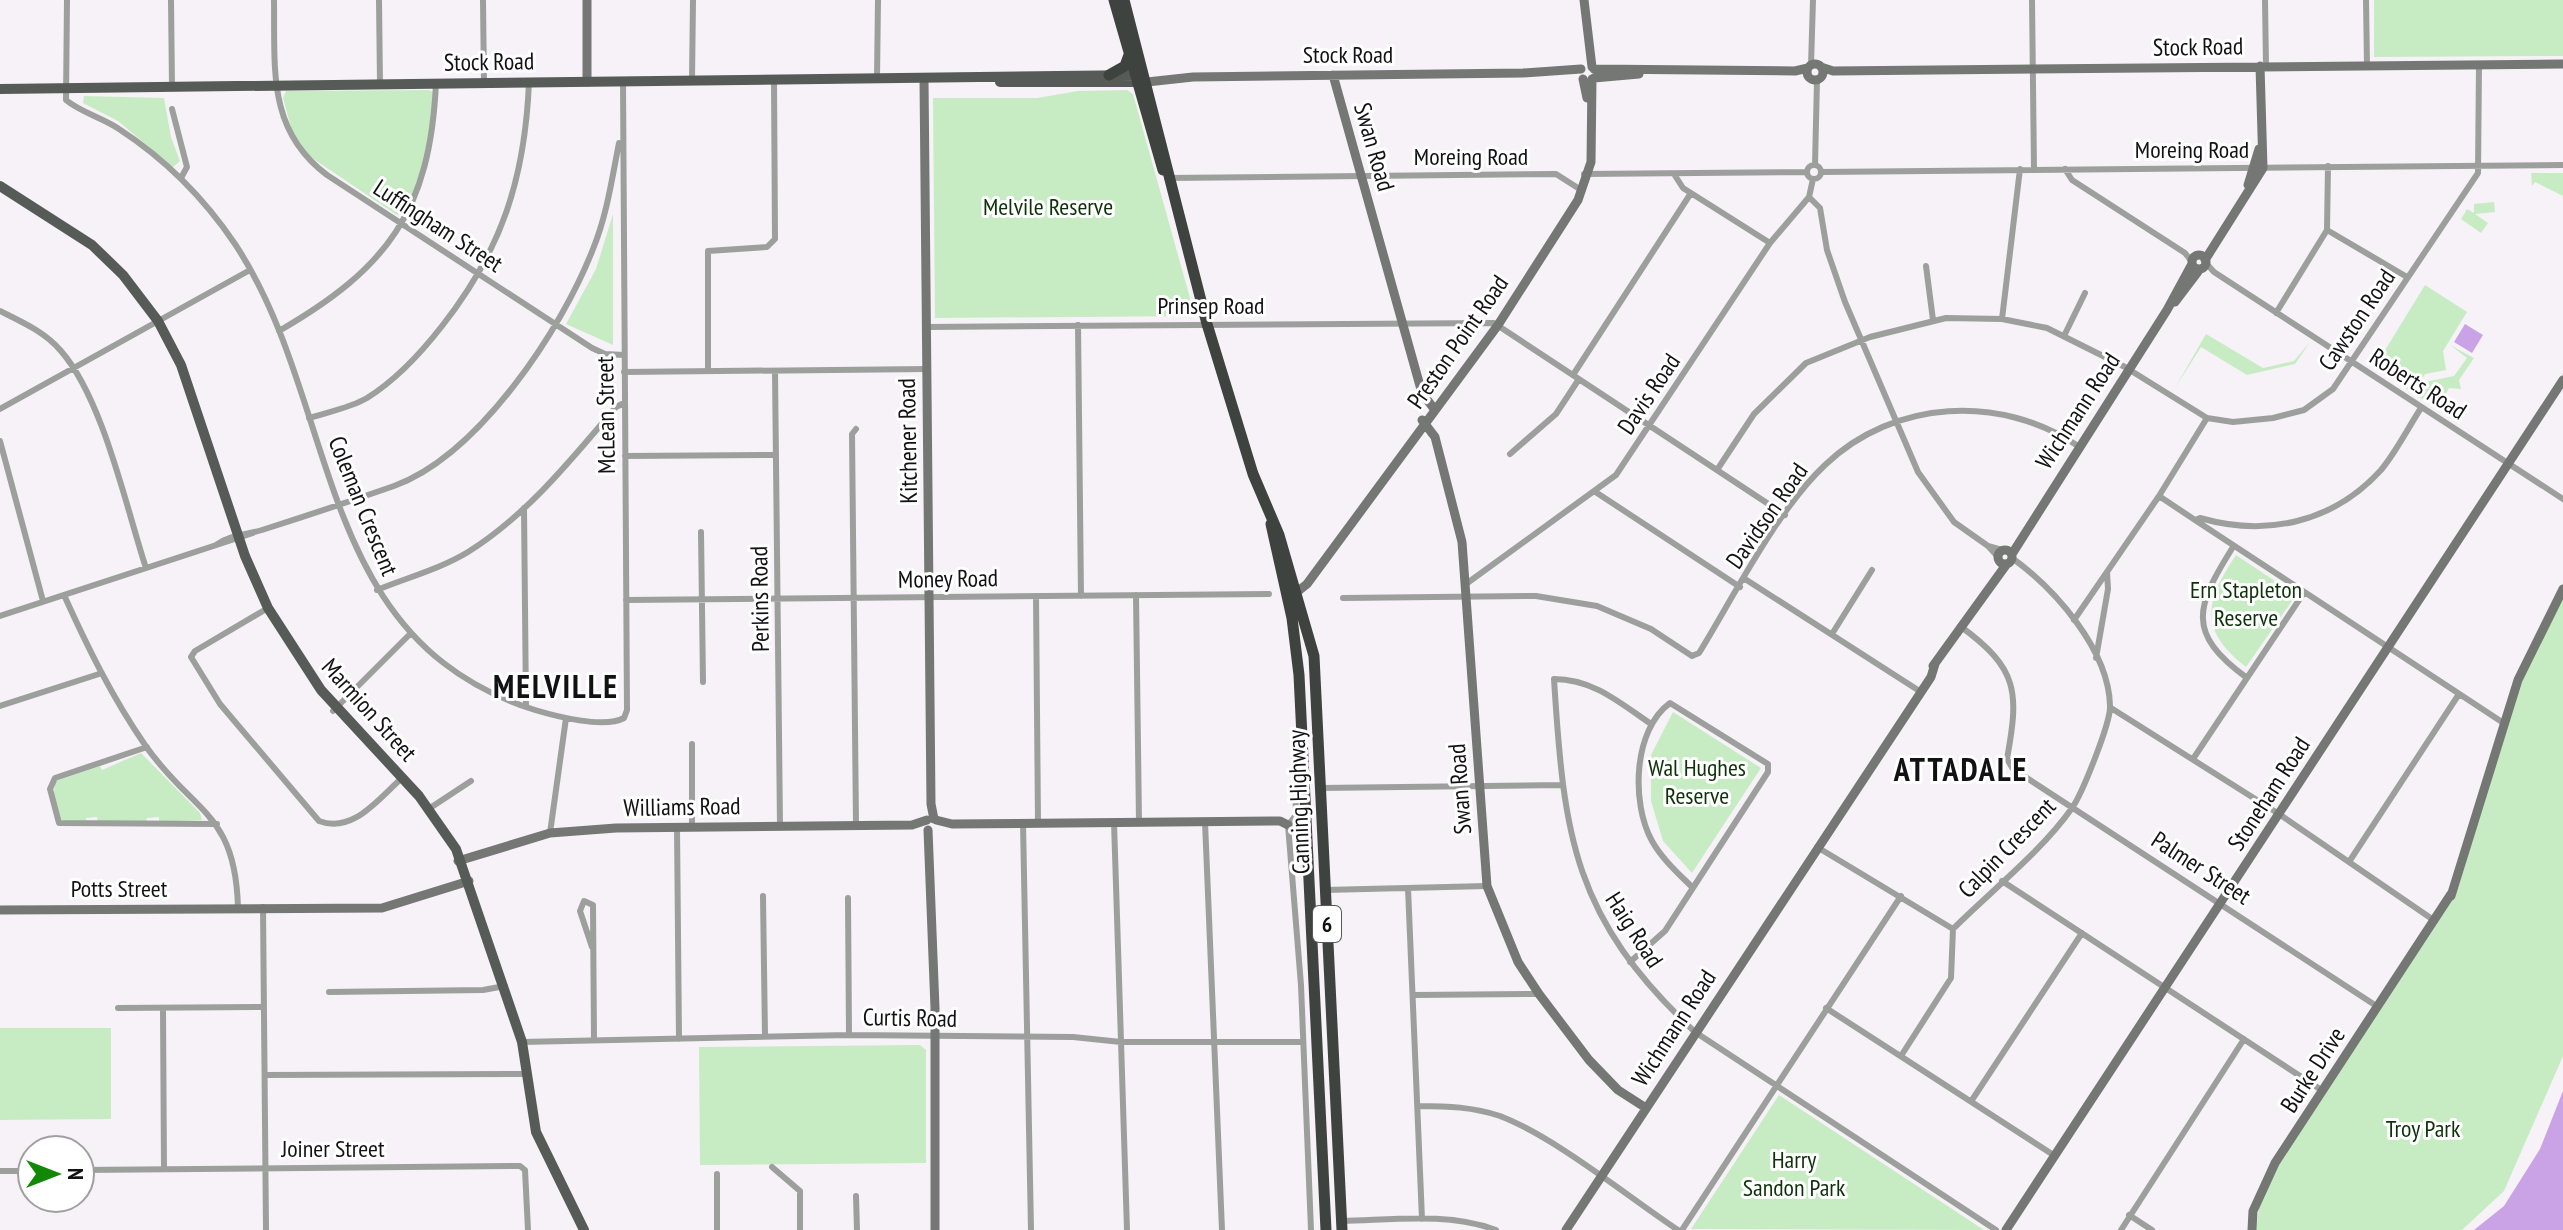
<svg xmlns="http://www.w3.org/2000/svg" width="2563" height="1230" viewBox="0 0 2563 1230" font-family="'PT Sans Narrow',sans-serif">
<rect width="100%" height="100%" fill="#f6f2f8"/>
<path fill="#c7ecc3" d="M2374 0H2563V56L2374 57Z
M429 90 433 92C432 135 423 176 403 213L397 215 309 156 292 131 283 98 286 91Z
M1127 90 1133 94 1195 316 935 318 933 98H1037L1078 91Z
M84 96 164 98 171 137 180 161 173 167 118 121 83 103Z
M2531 173H2563V196L2535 182 2532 186Z
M2494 202 2495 212 2475 214 2488 223 2481 233 2461 219 2467 209 2474 213V204Z
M613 214V345L566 324 596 269Z
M2425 285 2467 312 2443 351 2446 370 2425 374 2420 383 2454 376 2467 358 2450 345 2474 358 2459 380 2461 389 2449 388 2438 409 2404 387 2417 383 2379 360Z
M2206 334 2263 368 2294 361 2310 342 2295 364 2247 375 2201 347 2175 388Z
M2236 555 2296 595 2246 667C2198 630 2205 601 2236 555Z
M2563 593V1056L2504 1191 2462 1230H2256L2261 1196 2275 1169 2458 889 2523 671Z
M1673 712 1761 768 1692 873 1663 841 1651 801V755Z
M141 753 200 813 202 820 159 822V817L147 818 146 822 98 823 97 817 86 818V823C80 822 70 823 64 821 53 816 52 790 56 781L100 766 102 770Z
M0 1028H111V1119L0 1120Z
M920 1045 926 1050V1163L700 1165 699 1047Z
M1779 1095 1984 1230 1691 1229Z"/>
<path fill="#c9a3e5" d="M2465 324 2483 335 2472 353 2454 342Z
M2563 1091V1230H2474L2504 1206 2540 1149Z"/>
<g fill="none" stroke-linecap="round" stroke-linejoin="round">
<path stroke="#9d9f9d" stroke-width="6" d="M67 0 66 100C80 112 103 118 119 129 165 159 204 198 235 244 342 406 311 639 535 710 555 716 604 729 624 718L627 710 623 82
M171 0 172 86
M274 0C275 69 267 130 327 175L592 348 605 354 624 355
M379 0 380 84
M483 0 484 83
M2032 0 2034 169
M2265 0 2266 66
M2366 0 2367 65
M1811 65 1813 0
M877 78 878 0
M692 80 693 0
M172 109 187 167 181 178
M1815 165 1817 80
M1807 172a7 7 0 1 1 14 0a7 7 0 1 1-14 0Z
M2065 169 2072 180 2185 253 2192 262
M1821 172 2563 165
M1584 174 1807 172
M1674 174 1683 188 1770 243
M1167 178 1556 174 1578 188
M1809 197 1820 208 1827 250 1845 302 1918 472 1954 522 1988 546 1998 557
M2327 230 2407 277
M2205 262 2214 272 2563 499
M1926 266 1933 320
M0 311C22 322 45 332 61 351 103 399 126 507 146 568
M2276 313 2327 230 2328 166
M2002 319 2020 169
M1078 325 1081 596
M927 327 1494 323 1785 515
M279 331C388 268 430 211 436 83
M2064 336 2085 293
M708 371V251L767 247 775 239 774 79
M775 371 780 826
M624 372 927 369
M1573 375 1691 193
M0 409 250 270
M309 418C328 412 350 408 367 398 396 380 421 353 442 326 502 250 525 178 529 82
M0 441 43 601
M1510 454 1556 414 1579 379
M625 456 776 455
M1717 470 1754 414 1806 363 1870 337 1946 318 2002 319 2047 328 2125 367 2207 418 2233 422 2273 418 2304 410 2333 389 2478 173 2479 64
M1594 491 1740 587
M2159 496 2195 520 2200 518C2266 537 2333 523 2381 470 2396 452 2408 428 2421 408
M524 508 526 707
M2195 520 2505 724
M701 532 703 682
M216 545C231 534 246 535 262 530 306 516 351 501 394 486 479 455 562 329 593 249 607 215 612 178 619 143
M1988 546 2002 550
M2233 547C2196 606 2185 633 2247 678
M1745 579 1921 692
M1466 584 1616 475 1770 243 1809 197 1813 179
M377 590C406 578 440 569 468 552 527 515 571 460 616 407L624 403
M64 595C88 648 112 697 145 745 193 814 236 811 238 909
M1136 595 1139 822
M1036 596 1038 823
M1343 598 1536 596 1597 606 1651 629 1692 656 1699 653C1734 596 1777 510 1825 465 1894 399 2001 394 2078 446
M626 600 1269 594
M268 608 195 651 191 657 220 704 319 821C353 834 378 799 402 778
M0 616 253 533
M2074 620 2159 496 2207 418
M1960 626C2019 669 2019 692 2007 759L2013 769 2378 1007
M1832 634 1872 570
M2096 658 2108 589 2107 572
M0 706 99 674
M2111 708 2279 814 2435 921
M333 711 411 633
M1651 724C1620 703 1593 679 1554 679 1564 837 1573 918 1695 1032L1996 1230
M1299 731 1294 750 1296 815 1288 825 1301 985 1311 1230
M692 744V827
M147 747 55 778 50 789 59 823 217 824
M2193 759 2303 594
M1320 788 1561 785
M427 810 471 781
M1114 822 1127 1230
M1205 822 1222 1230
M1023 823 1031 1230
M856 825 852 434 856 429
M677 827 679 1039
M550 833 566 718
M1817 847 1953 929C1990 892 2042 851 2072 808 2082 794 2111 722 2110 706 2109 650 2055 589 2012 558
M2349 862 2459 694
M2002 881 2323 1091
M1408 888 1422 1219
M1325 890 1487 886
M763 896 765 1036
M848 898 849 1035
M263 907 266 1230
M592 947 580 911 584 901 593 905 594 1040
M1630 962 1665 931 1768 772V764L1670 703C1633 730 1631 803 1652 841 1662 859 1679 874 1693 888
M329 992 483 990 505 986
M1414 995 1539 994
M118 1008 263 1007
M163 1008 164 1169
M1826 1008 2055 1156
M521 1042 849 1035 1073 1037 1121 1042H1303
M1901 1056 1951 978 1953 929
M265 1075 527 1074
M1972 1100 2082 933
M1420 1106C1447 1106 1473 1107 1500 1116 1555 1137 1627 1196 1678 1230
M772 1167 800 1191V1230
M80 1170 520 1166 525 1170 528 1230
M0 1171H32
M717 1174V1230
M856 1196 857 1230
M2129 1215 2152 1230
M1342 1221C1392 1220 1448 1212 1496 1230
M1682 1230 1901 896
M2121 1230 2244 1039"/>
<path stroke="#747774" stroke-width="9" d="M587 0V82
M1584 0 1592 67
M1807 72a8 8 0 1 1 16 0a8 8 0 1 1-16 0Z
M1821 67 1833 71 2563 64
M1594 69 1795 71 1808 68
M1333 75 1422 393 1435 410
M924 78 931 804 934 819
M1594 78 1639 74
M1583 79 1587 98
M1147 82 1193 77 1523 73 1581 69
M2248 185 2259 149
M2192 262a7 7 0 1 1 14 0a7 7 0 1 1-14 0Z
M2205 260 2263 168 2260 66
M2175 302 2200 269
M1422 420 1435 437 1462 542 1487 886 1518 962 1539 994 1589 1060 1618 1090 1646 1108
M1998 557a7 7 0 1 1 14 0a7 7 0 1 1-14 0Z
M2012 554 2167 310 2192 264
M1292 596 1307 584 1498 325 1578 200 1591 162 1592 79
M1933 666 2006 565
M936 820 952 824 1280 821 1288 825
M928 830 935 1008V1230
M458 861 550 833 616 828 912 825 927 820
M2451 896 2518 680 2563 589
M0 910 382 908 469 881
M1566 1230 1931 677 1935 664
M2006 1230 2563 380
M2252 1230 2253 1211 2275 1163 2451 894"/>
<path stroke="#575b57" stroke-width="10" d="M1000 82H1136
M0 89 1142 75
M0 186 92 245 123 275 158 321 181 365 245 556 268 608 321 690 419 796 456 849 522 1042 536 1132 584 1230"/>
<path stroke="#3f433f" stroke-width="11" d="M1114 0 1163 170
M1124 0 1207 324 1253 474 1279 535 1314 656 1342 1230
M1109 75 1125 66 1129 55
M1271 524 1292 618 1299 675 1326 1230"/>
</g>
<g text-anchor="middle" stroke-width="6" stroke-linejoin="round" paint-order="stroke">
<rect fill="#fff" stroke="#59585a" stroke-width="2" x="1313" y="906" width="28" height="36" rx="6"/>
<g font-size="22" font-weight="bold" fill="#121113">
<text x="1327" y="932">6</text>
</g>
<g font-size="24" fill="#121113" stroke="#fff">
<text transform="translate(2198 47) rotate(-1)" y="8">Stock Road</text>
<text x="1348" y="63">Stock Road</text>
<text transform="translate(489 62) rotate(-1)" y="8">Stock Road</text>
<text transform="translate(1374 147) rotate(74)" y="8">Swan Road</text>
<text x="2192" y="158">Moreing Road</text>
<text x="1471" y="165">Moreing Road</text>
<text transform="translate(438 226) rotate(33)" y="8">Luffingham Street</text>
<text x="1211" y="314">Prinsep Road</text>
<text transform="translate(2357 320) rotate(-56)" y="8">Cawston Road</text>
<text transform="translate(1458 342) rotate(-55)" y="8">Preston Point Road</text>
<text transform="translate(2418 384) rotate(33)" y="8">Roberts Road</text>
<text transform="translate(1649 394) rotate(-56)" y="8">Davis Road</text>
<text transform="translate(2078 411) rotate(-57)" y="8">Wichmann Road</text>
<text transform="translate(606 415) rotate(-91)" y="8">McLean Street</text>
<text transform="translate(908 441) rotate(-91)" y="8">Kitchener Road</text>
<text transform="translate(363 506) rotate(68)" y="8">Coleman Crescent</text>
<text transform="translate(1767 516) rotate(-55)" y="8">Davidson Road</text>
<text transform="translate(948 579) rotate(-1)" y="8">Money Road</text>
<text transform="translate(760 599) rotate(-91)" y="8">Perkins Road</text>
<text transform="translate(369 710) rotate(48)" y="8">Marmion Street</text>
<text transform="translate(1460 789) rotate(-94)" y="8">Swan Road</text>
<text transform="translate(2269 794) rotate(-57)" y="8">Stoneham Road</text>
<text transform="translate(1299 802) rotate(-92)" y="8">Canning Highway</text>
<text transform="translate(682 807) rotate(-1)" y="8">Williams Road</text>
<text transform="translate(2007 848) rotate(-46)" y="8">Calpin Crescent</text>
<text transform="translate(2201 868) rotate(33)" y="8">Palmer Street</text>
<text x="119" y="897">Potts Street</text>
<text transform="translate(1634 930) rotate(57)" y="8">Haig Road</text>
<text transform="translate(910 1018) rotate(1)" y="8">Curtis Road</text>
<text transform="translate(1674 1028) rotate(-57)" y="8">Wichmann Road</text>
<text transform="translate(2313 1070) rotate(-57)" y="8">Burke Drive</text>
<text x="333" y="1157">Joiner Street</text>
</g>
<g font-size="24" fill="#0d320a" stroke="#fff">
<text x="1048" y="215">Melvile Reserve</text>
<text x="2246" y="598">Ern Stapleton<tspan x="2246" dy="28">Reserve</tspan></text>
<text x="1697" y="776">Wal Hughes<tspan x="1697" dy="28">Reserve</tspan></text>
<text x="2423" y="1137">Troy Park</text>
<text x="1794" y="1168">Harry<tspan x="1794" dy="28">Sandon Park</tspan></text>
</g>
<g font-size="32" font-weight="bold" letter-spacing="2" fill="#121113" stroke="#fff">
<text x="556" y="698">MELVILLE</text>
<text x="1961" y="781">ATTADALE</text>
</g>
</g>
<g transform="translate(56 1174) rotate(90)"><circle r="38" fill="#ffffff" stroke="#a0a0a1" stroke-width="2"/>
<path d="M0-6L14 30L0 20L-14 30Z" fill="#128807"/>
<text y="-12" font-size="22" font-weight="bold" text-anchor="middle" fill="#121113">N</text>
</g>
</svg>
